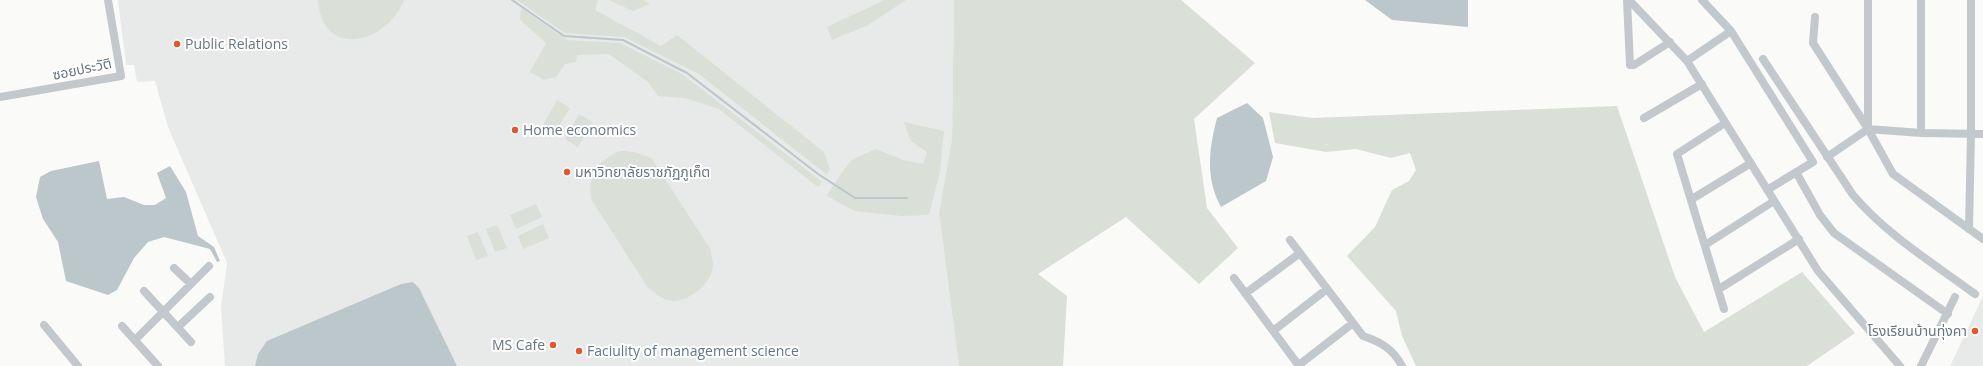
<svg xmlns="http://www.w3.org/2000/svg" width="1983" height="366" viewBox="0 0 1983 366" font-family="'Open Sans','Noto Sans Thai',sans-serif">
<rect width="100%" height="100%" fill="#fafaf8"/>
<path fill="#e8e9e9" d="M118 0H954L952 139 939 213 959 366H225L221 307 227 263 168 127 155 81 137 82 134 65H126Z
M1983 296V366H1950Z"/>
<path fill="#dadfd7" d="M318 0H404C386 45 322 59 318 0Z
M517 0H598L595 10 661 46 677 35 824 152 830 169 827 175 699 74 624 37 565 33Z
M609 0H643L650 4 633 11Z
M885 0H906L868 25 832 40 827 27Z
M954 0H1181L1255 63 1194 119 1207 208 1238 248 1199 284 1126 217 1038 274 1067 296 1063 366H959L939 213 952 139Z
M521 8 567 40 620 43 682 74 822 182 818 187 719 109 685 98 658 96 648 82 609 54 577 55 576 62 565 64 556 77 544 80 530 72 546 43 520 20Z
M557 100 570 108 555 132 543 125Z
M1617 106 1675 277 1704 332 1802 272 1855 333 1807 366H1416L1402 336 1396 311 1347 256 1375 227 1392 190 1409 181 1416 170 1410 153 1391 158 1356 149 1326 152 1275 143 1269 112 1313 118Z
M579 114 592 122 578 147 565 139Z
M904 122 944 131 940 171 929 215 901 216 855 211 827 196C829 191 849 162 852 160 860 155 868 153 876 149L903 160 923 164 927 152 910 140Z
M620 151C632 151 641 153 652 159L711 250C711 255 713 261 713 266 712 283 690 301 673 301 663 300 656 294 648 288L591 199C588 173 596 162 620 151Z
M536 204 542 217 516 229 510 215Z
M543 224 549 238 523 249 518 236Z
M497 225 507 248 495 252 486 229Z
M478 232 488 256 476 260 467 236Z"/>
<path fill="#bbc7cb" d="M1365 0H1468V27L1392 20Z
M1247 103 1263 118 1273 157 1266 181 1221 207C1205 178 1209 149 1217 118Z
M99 161 107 199 124 197 144 205H155L166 198 157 173 170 166 186 192 198 236 214 247 220 261 217 262 210 249 164 237 148 242 134 258 117 290 108 295 66 281 58 242 43 219 36 197 40 177 51 171Z
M413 282 419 288 457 366H255L258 354 267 341 401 284Z"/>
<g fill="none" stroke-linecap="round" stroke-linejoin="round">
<path stroke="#bbc7cb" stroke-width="2" d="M512 0 564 36 623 40 687 73 818 174 855 198H907"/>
<path stroke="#c3c8cc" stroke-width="8" d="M1627 0 1630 65H1634L1670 42
M1629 0 1687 61 1818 271 1900 366
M1702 0 1731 31 1813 162 1767 190
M1868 0V129
M1921 0V133
M1815 17 1813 43 1868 129 1893 174 1983 239
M1763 59 1853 195C1887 235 1933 263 1975 294
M1687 61 1731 31
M0 97 121 76 108 0
M1644 118 1702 84
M1827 157 1868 129 1921 133 1983 134
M1796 172 1820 215 1834 233 1948 314
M1692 199 1751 163
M1969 229 1971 134V0
M1290 240 1363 336C1381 342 1393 349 1402 366
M1705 245 1774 201
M174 268 191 284
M1234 278 1299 366
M1719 289 1799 239
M144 291 191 342
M1246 293 1300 253
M1724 309 1677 154 1725 123
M44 325 78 366
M122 326 158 366
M178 327 210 297
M1273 331 1327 289
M135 340 209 266
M1299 365 1353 323
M1921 366 1955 297"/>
</g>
<g fill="#e4572e" stroke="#fff" stroke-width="1.5">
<circle cx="177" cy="44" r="4"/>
<circle cx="515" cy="130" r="4"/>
<circle cx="567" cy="172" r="4"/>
<circle cx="1975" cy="331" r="4"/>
<circle cx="553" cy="345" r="4"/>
<circle cx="579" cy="351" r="4"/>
</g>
<g text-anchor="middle" stroke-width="4" stroke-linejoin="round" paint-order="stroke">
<g font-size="14" fill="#657683" stroke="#fff" text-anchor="start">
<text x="185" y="49">Public Relations</text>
<text x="523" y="135">Home economics</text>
<text x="575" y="177">มหาวิทยาลัยราชภัฏภูเก็ต</text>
<text x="1967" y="336" text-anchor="end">โรงเรียนบ้านทุ่งคา</text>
<text x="545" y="350" text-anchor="end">MS Cafe</text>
<text x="587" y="356">Faciulity of management science</text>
</g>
<g font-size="14" fill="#657683" stroke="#fff">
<text transform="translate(82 69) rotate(-12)" y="5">ซอยประวัติ</text>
</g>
</g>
</svg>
